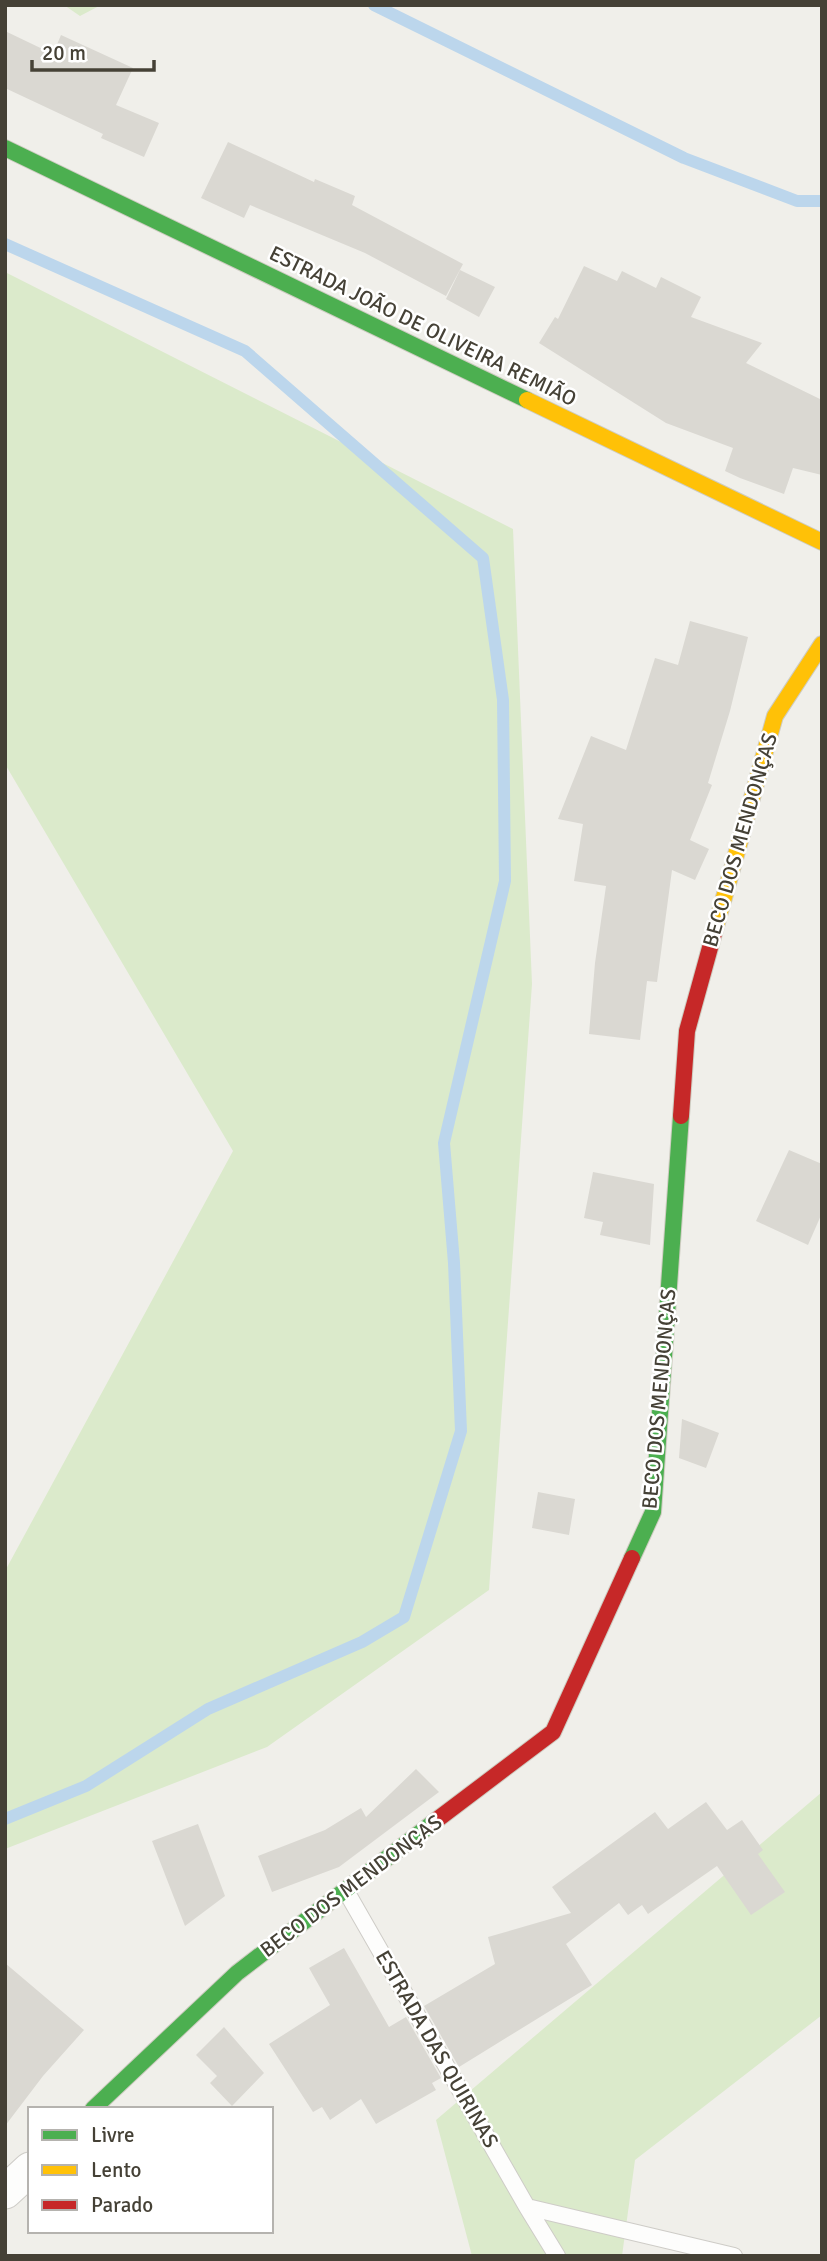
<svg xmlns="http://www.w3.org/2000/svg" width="827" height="2261" viewBox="0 0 827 2261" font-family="Signika,sans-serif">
<rect width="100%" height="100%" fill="#f0efea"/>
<path fill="#dbeacb" d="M64 5H101L80 16Z
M5 272 513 529 532 984 489 1590 267 1747 5 1849V1571L233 1151 5 764Z
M822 1792V2015L635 2160 622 2256H472L436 2120Z"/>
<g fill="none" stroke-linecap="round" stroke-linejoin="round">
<path stroke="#bcd6ec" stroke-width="12" d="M374 5 684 158 797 201H822
M5 244 245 351 483 558 503 700 505 881 444 1143 454 1263 461 1431 404 1617 362 1642 208 1709 86 1786 5 1819"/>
</g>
<path fill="#dad8d2" d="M5 31 53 54 61 35 133 68 116 105 159 123 144 157 101 138 103 134 5 88Z
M228 142 314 182 315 179 355 196 352 205 463 264 446 296 365 253 250 205 244 218 201 198Z
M584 266 617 281 622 271 656 288 661 277 701 297 691 317 762 343 746 363 822 400V475L793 468 784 494 740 478 725 471 733 448 666 423 539 343 555 317 558 319Z
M460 270 495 287 479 317 446 299Z
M690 621 748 637 730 711 708 783 712 785 690 840 709 849 695 880 672 870 657 982 647 981 640 1040 589 1034 595 963 606 886 574 881 583 824 558 819 591 736 626 750 655 658 678 665Z
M789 1150 822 1164V1213L808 1245 756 1221Z
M593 1172 654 1184 650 1245 600 1235 603 1222 584 1218Z
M682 1419 719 1433 706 1468 679 1458Z
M538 1492 575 1499 569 1535 532 1528Z
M416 1769 439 1792 339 1867 272 1892 258 1856 325 1830 361 1808 366 1817Z
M706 1802 727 1830 742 1820 763 1850 758 1854 785 1892 751 1915 717 1866 648 1914 642 1905 628 1915 619 1903 566 1944 592 1985 459 2067 424 2006 495 1964 488 1937 571 1913 552 1887 655 1812 668 1829Z
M198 1824 225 1896 185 1926 152 1841Z
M344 1948 389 2027 406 2017 441 2078 432 2083 436 2090 376 2124 361 2099 330 2120 322 2107 313 2112 269 2044 330 2005 309 1968Z
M5 1963 84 2030 43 2076 5 2126Z
M224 2027 264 2073 232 2106 210 2083 217 2076 196 2055Z"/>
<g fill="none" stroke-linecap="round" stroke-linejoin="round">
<g stroke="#ceccc7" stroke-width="18">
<path id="lane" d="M346 1891 527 2207 734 2256
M527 2207 557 2256"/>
</g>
<g stroke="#ceccc7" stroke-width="35">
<path id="street" d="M5 2192 30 2169"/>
</g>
<g stroke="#ceccc1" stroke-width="18">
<path id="fast" d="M5 148 527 400
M632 1558 653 1512 681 1116
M93 2109 237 1973 434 1822"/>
</g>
<g stroke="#ceccc1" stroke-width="18">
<path id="slow" d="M527 400 822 542
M716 926 775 716 822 644"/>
</g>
<g stroke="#ceccc1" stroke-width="18">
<path id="jam" d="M681 1116 687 1031 716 926
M434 1822 553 1732 632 1558"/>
</g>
<use href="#lane" stroke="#fdfdfc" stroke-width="16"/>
<use href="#street" stroke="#fdfdfc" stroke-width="33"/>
<use href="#fast" stroke="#4caf50" stroke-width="16"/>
<use href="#slow" stroke="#ffc107" stroke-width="16"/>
<use href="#jam" stroke="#c62828" stroke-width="16"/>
</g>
<g text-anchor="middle" stroke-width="5" stroke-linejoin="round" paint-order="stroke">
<g font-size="21" fill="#454136" stroke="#fff">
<text transform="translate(423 326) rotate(26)" y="7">ESTRADA JOÃO DE OLIVEIRA REMIÃO</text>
<text transform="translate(740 840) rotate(-74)" y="7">BECO DOS MENDONÇAS</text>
<text transform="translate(659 1399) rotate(-85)" y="7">BECO DOS MENDONÇAS</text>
<text transform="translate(351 1886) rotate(-37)" y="7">BECO DOS MENDONÇAS</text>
<text transform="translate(437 2049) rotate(60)" y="7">ESTRADA DAS QUIRINAS</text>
</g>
</g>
<rect width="827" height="2261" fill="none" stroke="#454136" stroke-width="14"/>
<rect x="28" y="2107" width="245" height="126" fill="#ffffff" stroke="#b5b3af" stroke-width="2"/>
<rect x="42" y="2130" width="35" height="10" fill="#4caf50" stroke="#b5b3af" stroke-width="2"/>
<text x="91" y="2142" font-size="21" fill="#454136">Livre</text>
<rect x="42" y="2165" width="35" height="10" fill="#ffc107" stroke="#b5b3af" stroke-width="2"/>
<text x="91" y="2177" font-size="21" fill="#454136">Lento</text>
<rect x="42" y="2200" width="35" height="10" fill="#c62828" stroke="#b5b3af" stroke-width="2"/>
<text x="91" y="2212" font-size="21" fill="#454136">Parado</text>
<path d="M32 60v10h122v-10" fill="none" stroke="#454136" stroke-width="3.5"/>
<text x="42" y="60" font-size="21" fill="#454136" stroke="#ffffff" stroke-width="5" paint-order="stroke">20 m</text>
</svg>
